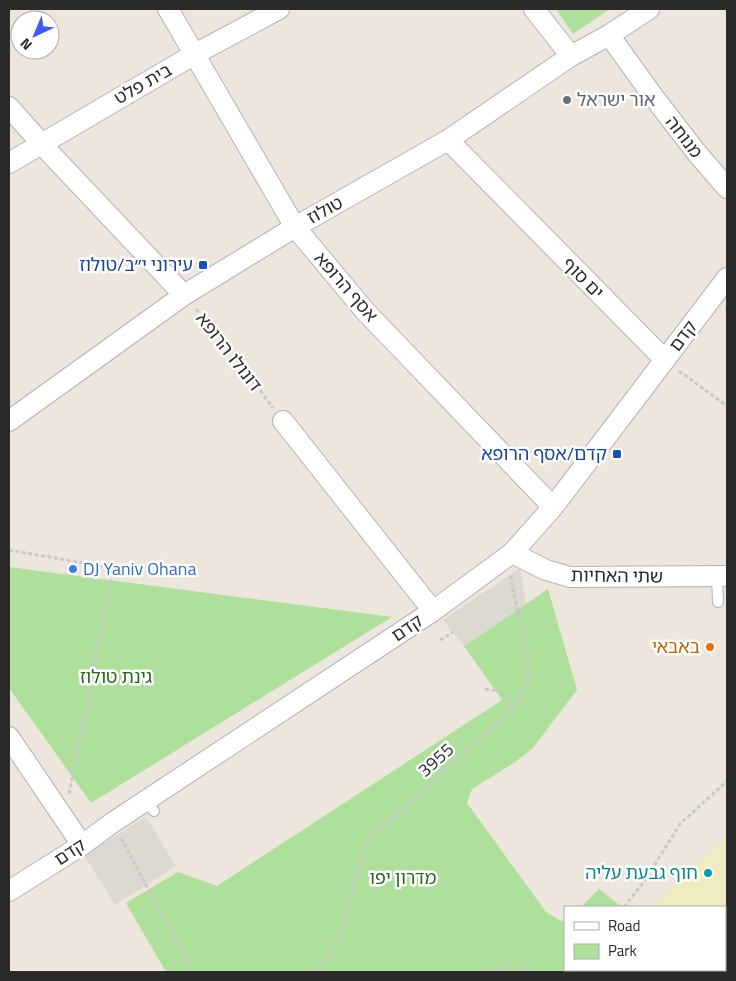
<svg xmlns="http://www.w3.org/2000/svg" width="736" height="981" viewBox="0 0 736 981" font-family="'Titillium Web','Noto Sans Hebrew',sans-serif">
<rect width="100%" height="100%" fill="#ece6dd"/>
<path fill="#aee09b" d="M556 9H610L573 34Z
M9 567 392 617 91 803 9 688Z
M548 589 577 690 532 749 515 762 472 789 467 803 546 912 565 923V970H596L594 972H166L126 903 178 872 217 886 502 700 464 646Z
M599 889 622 907H581Z"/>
<path fill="#f0ebc1" d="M727 836V920L725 921V907H652Z"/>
<path fill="#dcd9d3" d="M520 568 526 604 464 646 443 620Z
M146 817 176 866 115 905 84 855Z"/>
<path fill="#73c3ea" d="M727 920V972H638L639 970H725V921Z"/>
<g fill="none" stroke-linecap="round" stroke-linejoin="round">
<g stroke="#b0b2bd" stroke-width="12">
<path id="lane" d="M717 576 718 602
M147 801 154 811"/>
</g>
<g stroke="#b0b2bd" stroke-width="22">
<path id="street" d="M168 9 295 227 365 311 553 507
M534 9 571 56
M609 35 653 96 696 152 727 188
M9 107 47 150 184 295
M448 140 665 360
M9 163 195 54 279 9
M9 421 184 295 295 227 448 140 571 56 609 35 649 9
M283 421 433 611
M512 553 546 570 570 577 727 576
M9 737 82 845
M9 891 82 845 112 823 433 611 512 553 553 507 727 278"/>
</g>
<path stroke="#c8c8c8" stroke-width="3" stroke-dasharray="4 2.5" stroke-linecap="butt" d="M196 309 216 330 273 408
M679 371 727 406
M9 550 113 568 69 794
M440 640 453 632
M485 689 502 692 513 709
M121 838 192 972
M624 907 643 883 680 824 727 781
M316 972 339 939 356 873 368 840 513 709 529 681 528 658 510 575
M489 972C505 965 516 962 531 972
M583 972 585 970"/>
<use href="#lane" stroke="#fff" stroke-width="10"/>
<use href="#street" stroke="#fff" stroke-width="20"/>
</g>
<circle fill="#6b7280" stroke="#fff" stroke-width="2" cx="567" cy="100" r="5"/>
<g fill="#1a4fb4" stroke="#fff" stroke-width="2">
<rect x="198" y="260" width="10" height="10" rx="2.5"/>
<rect x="612" y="449" width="10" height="10" rx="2.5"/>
</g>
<circle fill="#3f7fe0" stroke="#fff" stroke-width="2" cx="73" cy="569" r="5"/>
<circle fill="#e8710a" stroke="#fff" stroke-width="2" cx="710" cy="647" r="5"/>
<circle fill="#0f9aa8" stroke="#fff" stroke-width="2" cx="708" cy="873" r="5"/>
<g text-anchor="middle" stroke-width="5" stroke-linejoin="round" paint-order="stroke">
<g font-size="18" fill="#2a2a2a" stroke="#fff">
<text transform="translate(143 84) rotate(-30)" y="6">בית פלט</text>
<text transform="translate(684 137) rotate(52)" y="6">מנוחה</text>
<text transform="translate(325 210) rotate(-29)" y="6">טולוז</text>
<text transform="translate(583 278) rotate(45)" y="6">ים סוף</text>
<text transform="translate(346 287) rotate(49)" y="6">אסף הרופא</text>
<text transform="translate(683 336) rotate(-53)" y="6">קדם</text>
<text transform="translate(229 352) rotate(52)" y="6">דונולו הרופא</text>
<text transform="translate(617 576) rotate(1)" y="6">שתי האחיות</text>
<text transform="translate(407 628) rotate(-34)" y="6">קדם</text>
<text transform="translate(436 760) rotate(-42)" y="6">3955</text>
<text transform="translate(70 852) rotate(-33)" y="6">קדם</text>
</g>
<g font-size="18" fill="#5b616d" stroke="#fff" text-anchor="start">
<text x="577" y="106">אור ישראל</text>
</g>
<g font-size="18" fill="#164399" stroke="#fff" text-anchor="end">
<text x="193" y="271">עירוני י״ב/טולוז</text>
<text x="607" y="460">קדם/אסף הרופא</text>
</g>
<g font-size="18" fill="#366cbe" stroke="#fff" text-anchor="start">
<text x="83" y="575">DJ Yaniv Ohana</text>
</g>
<g font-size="18" fill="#c56008" stroke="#fff" text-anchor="end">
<text x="700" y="653">באבאי</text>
</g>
<g font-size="18" fill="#27651d" stroke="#fff">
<text x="116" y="683">גינת טולוז</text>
<text x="403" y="884">מדרון יפו</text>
</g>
<g font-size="18" fill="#0d838f" stroke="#fff" text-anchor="end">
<text x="698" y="879">חוף גבעת עליה</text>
</g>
</g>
<rect width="736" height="981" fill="none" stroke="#2a2a2a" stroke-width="20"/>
<rect x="564" y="906" width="162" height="65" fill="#ffffff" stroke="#aaaaaa"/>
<rect x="574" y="922" width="25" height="8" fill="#ffffff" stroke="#aaaaaa"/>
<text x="608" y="931" font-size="15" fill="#2a2a2a">Road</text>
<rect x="574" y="944" width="25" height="15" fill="#aee09b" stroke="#aaaaaa"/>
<text x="608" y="956" font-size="15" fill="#2a2a2a">Park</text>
<g transform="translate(35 35) rotate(224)"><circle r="24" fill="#ffffff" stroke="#aaaaaa"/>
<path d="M0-4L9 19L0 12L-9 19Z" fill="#4258f3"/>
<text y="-8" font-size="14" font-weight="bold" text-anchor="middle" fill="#2a2a2a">N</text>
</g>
</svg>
